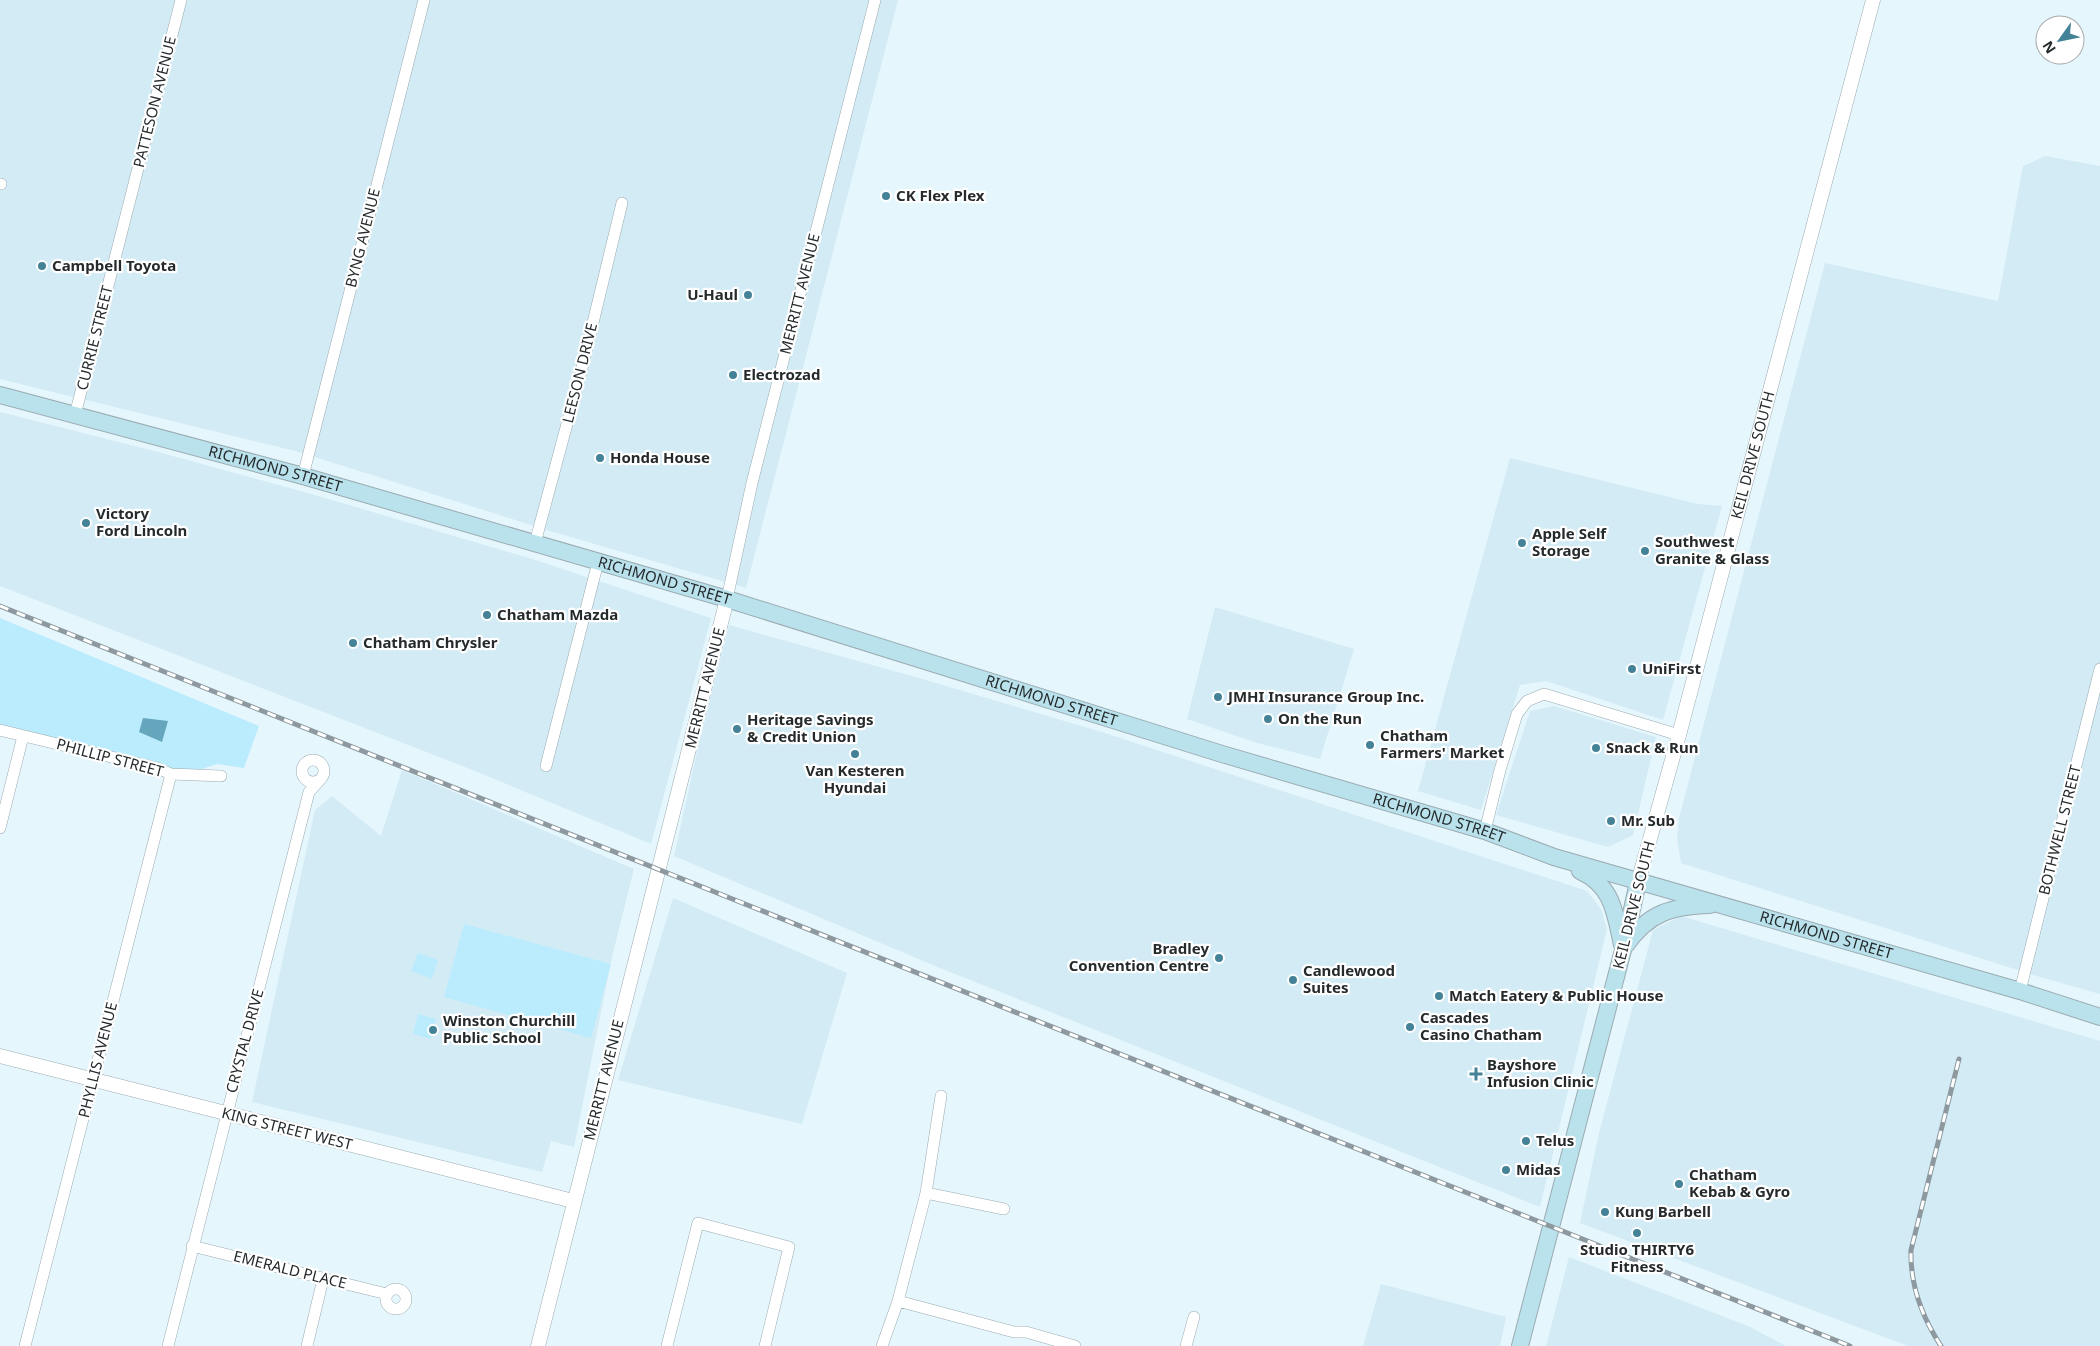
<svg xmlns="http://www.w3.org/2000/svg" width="2100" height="1346" viewBox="0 0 2100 1346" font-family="'Noto Sans',sans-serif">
<rect width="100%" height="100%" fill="#e6f6fd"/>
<path fill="#d2ebf5" d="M0 0H898L746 588 550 531 299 452 0 379Z
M2045 156 2100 166V994L2033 975 1681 863 1677 838 1679 818 1825 263 1998 301 2023 166Z
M0 412 158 452 308 493 529 558 711 618 651 844 470 769 0 586Z
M1510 458 1698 504 1722 506 1663 720 1546 681 1520 685 1481 810 1418 791Z
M1215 607 1354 649 1320 759 1254 742 1187 719Z
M729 625 926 680 1105 733 1587 891 1601 909 1607 929 1540 1207 940 968 674 856 700 738Z
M1554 706 1656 737 1633 835 1608 847 1496 815 1530 711Z
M402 770 634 869 612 957 574 1147 551 1141 542 1172 252 1102 315 810 332 796 381 836Z
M673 898 847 973 802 1124 618 1080Z
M1681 916 2100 1041V1346H1908L1580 1223 1599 1133 1653 930Z
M1569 1257 1748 1326 1786 1346H1546Z
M1381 1284 1506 1317 1500 1346H1363Z"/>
<path fill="#bbecfd" d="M0 618 259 726 244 768 217 764 192 772H177L0 726Z
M464 924 611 964 591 1038 444 997Z
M418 953 438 960 432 979 411 971Z
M418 1014 436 1019 431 1039 413 1034Z"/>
<path fill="#65a6bd" d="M143 718 168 721 162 742 139 732Z"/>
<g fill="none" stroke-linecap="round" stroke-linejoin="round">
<g stroke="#9babb1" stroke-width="12">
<path id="minor" d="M0 184H1
M75 415 181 0
M303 476 424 0
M535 543 582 368 622 203
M727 599 752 483 875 0
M0 730 157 768 171 774 221 776
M302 771a11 11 0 1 1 22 0a11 11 0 1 1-22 0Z
M546 766 598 562
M0 828 23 736
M1485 831 1500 770 1517 714 1527 701 1544 694 1679 735
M2020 991 2100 669
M926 1193 1004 1209
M192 1246 387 1294
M386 1299a10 10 0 1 1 20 0a10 10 0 1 1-20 0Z
M898 1301 1014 1332H1026L1075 1346
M25 1346 171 774
M168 1346 309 792 319 781
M307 1346 323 1279
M667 1346 698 1223 789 1247 765 1346
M882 1346 898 1301 926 1193 941 1096
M1186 1346 1194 1317"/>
</g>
<g stroke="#9babb1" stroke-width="15">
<g id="tertiary">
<path id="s1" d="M1638 882 1679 735 1873 0"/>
<path d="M0 1056 573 1201"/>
<path d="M538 1346 727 599"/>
</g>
</g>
<g stroke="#9babb1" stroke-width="18">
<g id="secondary">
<path id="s2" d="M0 395 303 476 727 599 1222 754 1485 831 1554 857 2020 991 2100 1017"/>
<path d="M1580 871C1613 886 1615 913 1622 945"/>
<path d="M1626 945C1648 913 1672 906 1710 905"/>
<path d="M1520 1346 1623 950 1638 882"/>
</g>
</g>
<use href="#minor" stroke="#fff" stroke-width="11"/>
<use href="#tertiary" stroke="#fff" stroke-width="14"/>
<use href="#secondary" stroke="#bae2ec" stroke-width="16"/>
<g stroke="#8d999e" stroke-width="5">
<path id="rail" d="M0 606 1850 1346
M1941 1346C1922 1317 1910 1285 1911 1250L1959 1059"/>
</g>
<use href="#rail" stroke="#fff" stroke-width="3" stroke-dasharray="9" stroke-linecap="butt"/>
</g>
<g fill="#438297" stroke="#fff" stroke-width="2">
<circle cx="886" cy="196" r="5"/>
<circle cx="42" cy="266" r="5"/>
<circle cx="748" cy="295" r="5"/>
<circle cx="733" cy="375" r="5"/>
<circle cx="600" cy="458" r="5"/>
<circle cx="86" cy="523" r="5"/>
<circle cx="1522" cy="543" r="5"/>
<circle cx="1645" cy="551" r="5"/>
<circle cx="487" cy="615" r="5"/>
<circle cx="353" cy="643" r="5"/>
<circle cx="1632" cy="669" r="5"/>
<circle cx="1218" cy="697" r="5"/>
<circle cx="1268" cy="719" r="5"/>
<circle cx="737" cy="729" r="5"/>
<circle cx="1370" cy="745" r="5"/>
<circle cx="1596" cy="748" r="5"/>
<circle cx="855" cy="754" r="5"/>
<circle cx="1611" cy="821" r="5"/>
<circle cx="1219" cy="958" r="5"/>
<circle cx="1293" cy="980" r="5"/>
<circle cx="1439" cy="996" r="5"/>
<circle cx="1410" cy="1027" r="5"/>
<circle cx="433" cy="1030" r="5"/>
<path d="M1473.5 1066.5h5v5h5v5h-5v5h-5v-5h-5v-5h5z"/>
<circle cx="1526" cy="1141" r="5"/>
<circle cx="1506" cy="1170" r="5"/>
<circle cx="1679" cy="1184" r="5"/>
<circle cx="1605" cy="1212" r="5"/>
<circle cx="1637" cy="1233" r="5"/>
</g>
<g text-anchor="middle" stroke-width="4.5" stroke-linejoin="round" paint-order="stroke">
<g font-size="15" fill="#252b2d" stroke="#fff">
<text transform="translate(155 102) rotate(-76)" y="5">PATTESON AVENUE</text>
<text transform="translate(363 238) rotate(-76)" y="5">BYNG AVENUE</text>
<text transform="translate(800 294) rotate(-76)" y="5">MERRITT AVENUE</text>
<text transform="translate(95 338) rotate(-76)" y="5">CURRIE STREET</text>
<text transform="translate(580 373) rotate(-76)" y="5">LEESON DRIVE</text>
<text dy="5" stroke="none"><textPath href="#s1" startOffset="442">KEIL DRIVE SOUTH</textPath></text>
<text dy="5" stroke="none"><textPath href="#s2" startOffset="285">RICHMOND STREET</textPath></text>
<text dy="5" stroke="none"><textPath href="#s2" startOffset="690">RICHMOND STREET</textPath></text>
<text transform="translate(705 688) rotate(-76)" y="5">MERRITT AVENUE</text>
<text dy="5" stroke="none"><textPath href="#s2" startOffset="1095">RICHMOND STREET</textPath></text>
<text transform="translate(110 758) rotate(15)" y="5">PHILLIP STREET</text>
<text dy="5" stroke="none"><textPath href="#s2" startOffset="1500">RICHMOND STREET</textPath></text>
<text transform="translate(2060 830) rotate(-76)" y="5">BOTHWELL STREET</text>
<text transform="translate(1634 905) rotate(-76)" y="5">KEIL DRIVE SOUTH</text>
<text dy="5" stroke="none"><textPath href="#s2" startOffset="1905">RICHMOND STREET</textPath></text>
<text transform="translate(245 1041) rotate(-75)" y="5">CRYSTAL DRIVE</text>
<text transform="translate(98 1060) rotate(-76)" y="5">PHYLLIS AVENUE</text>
<text transform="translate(604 1080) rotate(-76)" y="5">MERRITT AVENUE</text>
<text transform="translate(287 1129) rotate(14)" y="5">KING STREET WEST</text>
<text transform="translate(290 1270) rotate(14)" y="5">EMERALD PLACE</text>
</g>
<g font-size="15" font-weight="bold" fill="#252b2d" stroke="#fff" text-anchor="start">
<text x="896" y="201">CK Flex Plex</text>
<text x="52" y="271">Campbell Toyota</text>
<text x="738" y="300" text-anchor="end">U-Haul</text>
<text x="743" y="380">Electrozad</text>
<text x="610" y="463">Honda House</text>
<text x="96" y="519">Victory<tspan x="96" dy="17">Ford Lincoln</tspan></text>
<text x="1532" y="539">Apple Self<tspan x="1532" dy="17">Storage</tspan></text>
<text x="1655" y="547">Southwest<tspan x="1655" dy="17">Granite &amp; Glass</tspan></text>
<text x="497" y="620">Chatham Mazda</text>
<text x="363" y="648">Chatham Chrysler</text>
<text x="1642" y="674">UniFirst</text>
<text x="1228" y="702">JMHI Insurance Group Inc.</text>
<text x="1278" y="724">On the Run</text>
<text x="747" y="725">Heritage Savings<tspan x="747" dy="17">&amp; Credit Union</tspan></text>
<text x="1380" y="741">Chatham<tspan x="1380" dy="17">Farmers' Market</tspan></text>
<text x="1606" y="753">Snack &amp; Run</text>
<text x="855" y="776" text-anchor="middle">Van Kesteren<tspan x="855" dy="17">Hyundai</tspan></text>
<text x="1621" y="826">Mr. Sub</text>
<text x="1209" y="954" text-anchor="end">Bradley<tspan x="1209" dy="17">Convention Centre</tspan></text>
<text x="1303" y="976">Candlewood<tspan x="1303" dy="17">Suites</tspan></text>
<text x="1449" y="1001">Match Eatery &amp; Public House</text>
<text x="1420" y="1023">Cascades<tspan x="1420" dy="17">Casino Chatham</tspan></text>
<text x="443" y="1026">Winston Churchill<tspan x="443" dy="17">Public School</tspan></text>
<text x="1487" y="1070">Bayshore<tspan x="1487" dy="17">Infusion Clinic</tspan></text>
<text x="1536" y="1146">Telus</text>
<text x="1516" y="1175">Midas</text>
<text x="1689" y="1180">Chatham<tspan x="1689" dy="17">Kebab &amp; Gyro</tspan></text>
<text x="1615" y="1217">Kung Barbell</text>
<text x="1637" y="1255" text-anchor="middle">Studio THIRTY6<tspan x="1637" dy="17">Fitness</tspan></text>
</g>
</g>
<g transform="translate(2060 40) rotate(237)"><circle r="24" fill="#ffffff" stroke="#a8aaab"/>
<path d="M0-4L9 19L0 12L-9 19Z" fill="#438297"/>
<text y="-8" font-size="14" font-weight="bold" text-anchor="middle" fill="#252b2d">N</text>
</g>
</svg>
